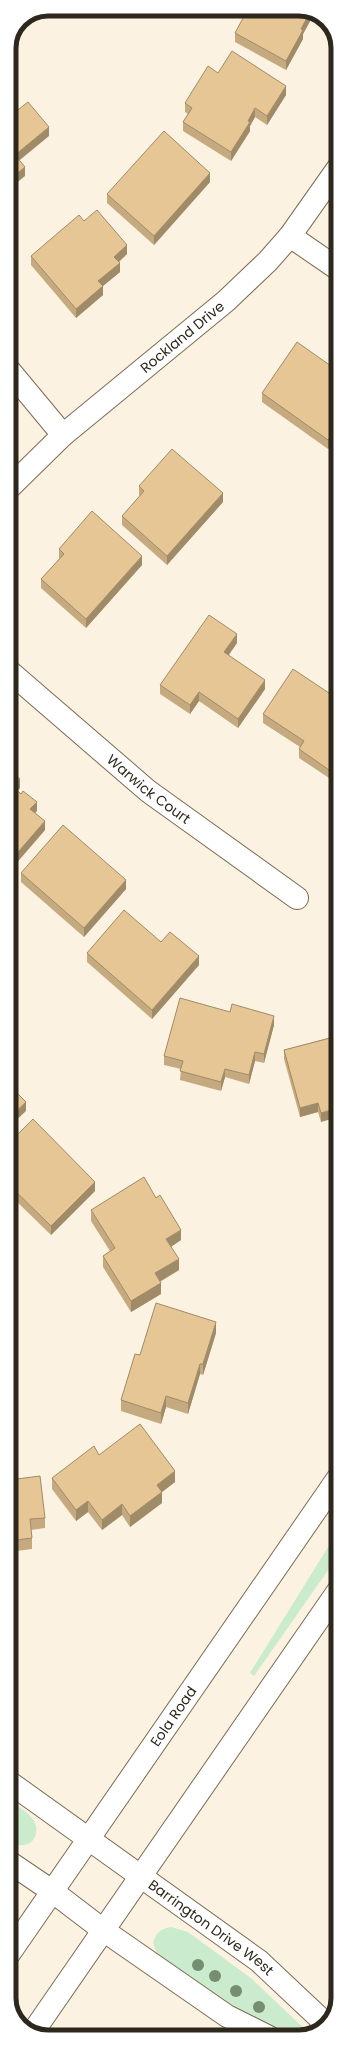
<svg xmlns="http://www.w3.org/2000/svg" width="347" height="2046" viewBox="0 0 347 2046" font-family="Poppins,sans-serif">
<rect width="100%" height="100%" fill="#fcf2e1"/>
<path fill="#caebcd" d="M338 1531V1556L254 1676 250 1673Z
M9 1801C18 1807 29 1812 34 1821 40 1832 34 1847 20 1845 16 1845 13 1842 9 1839Z
M171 1927 188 1932 252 1979 310 2034 304 2037H288L232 2010 157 1954 153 1943C156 1933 160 1929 171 1927Z"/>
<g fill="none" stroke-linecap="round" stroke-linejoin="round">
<g stroke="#7c6c53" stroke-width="24">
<g id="minor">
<path d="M290 236 338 269"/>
<path d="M9 370 63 435"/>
<path id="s1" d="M9 488 63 435 226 301 268 261 290 236 338 168"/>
<path id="s2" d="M9 671 148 791 297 898"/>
<path id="s3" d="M9 1782 259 1961 327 2025"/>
<path d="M9 1862 52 1891 103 1930 227 2016 269 2037"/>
</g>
</g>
<g stroke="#7c6c53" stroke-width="24">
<g id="tertiary">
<path id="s4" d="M9 1954 338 1478"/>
<path d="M33 2032 338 1591"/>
</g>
</g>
<use href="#minor" stroke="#fff" stroke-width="22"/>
<use href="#tertiary" stroke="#fff" stroke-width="22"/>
</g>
<g fill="#758d70">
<circle cx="198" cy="1965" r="6"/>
<circle cx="215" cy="1976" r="6"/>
<circle cx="236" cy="1991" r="6"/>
<circle cx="259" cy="2007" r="6"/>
</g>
<path fill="#c5aa7f" d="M304 9 314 14 303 34V39L286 70 235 42V33Z
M218 73 286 95 267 125 255 117 250 126V131L231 161 183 131V122L188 114 185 112V103Z
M210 182 154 245 107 203V194Z
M84 221 127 254 119 262 120 272 103 286V295L76 318 31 265V256Z
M338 371V435L328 449 262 402V393Z
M139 486 223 502 167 565 122 525V516L140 496 139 495Z
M59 549 142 565 86 628 41 588V579L59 559Z
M237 643 229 655 265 689 238 728 199 701 190 714 160 694V685Z
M338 699V765L329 778 299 758V749L300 747 263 723V714Z
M9 770 20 788 17 791 37 811 35 812 45 830 13 867 9 863Z
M21 873 126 889 84 937 21 882Z
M161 942 199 965 152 1019 87 962V953Z
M274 1025 264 1063 255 1061 249 1084 225 1077 221 1091 180 1080 181 1069 164 1065V1056Z
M338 1027 321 1122 318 1112 300 1117 284 1059V1050L332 1037V1029Z
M9 1143 95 1191 51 1235 9 1194Z
M91 1210 181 1240 171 1247 179 1270 160 1282 161 1294 131 1312 103 1267V1256L110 1251 91 1221Z
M216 1333 203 1375 200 1374 188 1414 166 1407 161 1424 121 1411V1400L140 1355Z
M99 1455 175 1482 162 1492V1503L130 1527 122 1515 102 1530 88 1512 76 1521 52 1489V1478Z
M9 1480 45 1518V1528L31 1530 32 1538V1549L9 1552Z"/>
<path fill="#a08b68" d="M310 12 314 14 303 34V39L286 70V61L301 29Z
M286 86V95L267 125V116Z
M255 108V117L250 126V131L231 161V152L248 121Z
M49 127V136L15 164V155Z
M25 167V176L9 189V180Z
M210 173V182L154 245V236Z
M127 245V254L114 266V257Z
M120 263V272L98 290V281Z
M103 286V295L76 318V309Z
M338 426V435L328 449V440Z
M223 493V502L167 565V556Z
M142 556V565L86 628V619Z
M237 634V643L224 661V652Z
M265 680V689L238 728V719Z
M199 692V701L190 714V705Z
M338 756V765L329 778V770Z
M20 779V788L13 796V787Z
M37 802V811L30 818V809Z
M45 821V830L13 867V858Z
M126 880V889L84 937V928Z
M199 956V965L152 1019V1010Z
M274 1016V1025L264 1063V1054Z
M255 1052V1061L249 1084V1075Z
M225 1069V1077L221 1091V1082Z
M26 1102V1111L9 1127V1118Z
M318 1103V1112L300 1117V1108Z
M338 1108V1117L321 1122V1113Z
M95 1182V1191L51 1235V1226Z
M181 1230V1240L166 1250V1239Z
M179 1259V1270L155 1284V1273Z
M161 1283V1294L131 1312V1301Z
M216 1322V1333L203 1375V1364Z
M200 1364V1374L188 1414V1403Z
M166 1396V1407L161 1424V1413Z
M175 1471V1482L162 1492V1503L130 1527V1516L157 1485Z
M88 1501V1512L76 1521V1510Z
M122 1504V1515L102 1530V1520Z"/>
<path fill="#e5c694" stroke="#a08b68" d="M248 9H304L310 12 301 29 303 30 286 61 235 33Z
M232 51 286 86 267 116 255 108 248 121 250 122 231 152 183 122 192 108 185 103 208 66 218 73Z
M28 102 49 127 15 155 25 167 9 180V115L10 116Z
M164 131 210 173 154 236 107 194Z
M97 210 127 245 114 257 120 263 98 281 103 286 76 309 31 256 79 215 84 221Z
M297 342 338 371V426L328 440 262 393Z
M172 449 223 493 167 556 122 516 144 491 139 486Z
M92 511 142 556 86 619 41 579 64 554 59 549Z
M209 615 237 634 224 652 265 680 238 719 199 692 190 705 160 685Z
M293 669 338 699V756L329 770 299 749 304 741 263 714Z
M9 770 20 779 13 787 21 794 23 791 37 802 30 809 45 821 13 858 9 854Z
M63 825 126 880 84 928 21 873Z
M124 910 161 942 170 932 199 956 152 1010 87 953Z
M180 998 230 1012 232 1004 274 1016 264 1054 255 1052 249 1075 225 1069 221 1082 180 1071 183 1061 164 1056Z
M338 1027V1108L321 1113 318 1103 300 1108 284 1050 334 1037 332 1029Z
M9 1085 26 1102 9 1118Z
M33 1119 95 1182 51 1226 9 1185V1143Z
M144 1177 156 1198 160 1195 181 1230 166 1239 179 1259 155 1273 161 1283 131 1301 103 1256 115 1248 91 1210Z
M156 1303 216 1322 203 1364H200L188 1403 166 1396 161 1413 121 1400 135 1354 140 1355Z
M140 1424 175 1471 157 1485 162 1492 130 1516 122 1504 102 1520 88 1501 76 1510 52 1478 94 1446 99 1455Z
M40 1476 45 1518 30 1519 32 1538 9 1541V1480Z"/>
<g text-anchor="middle" stroke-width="3" stroke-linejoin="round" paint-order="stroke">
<g font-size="14" fill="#2d271c" stroke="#fff">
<text dy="5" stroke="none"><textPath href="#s1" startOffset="230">Rockland Drive</textPath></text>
<text dy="5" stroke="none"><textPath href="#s2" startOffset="183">Warwick Court</textPath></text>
<text dy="5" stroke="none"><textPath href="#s4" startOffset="289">Eola Road</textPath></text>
<text dy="5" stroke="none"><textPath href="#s3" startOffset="249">Barrington Drive West</textPath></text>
</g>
</g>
<path d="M0 0H347V2046H0ZM48 16H299A32 32 0 0 1 331 48V1998A32 32 0 0 1 299 2030H48A32 32 0 0 1 16 1998V48A32 32 0 0 1 48 16Z" fill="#fff" fill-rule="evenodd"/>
<path fill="none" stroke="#2d271c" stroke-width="5" d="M48 16H299A32 32 0 0 1 331 48V1998A32 32 0 0 1 299 2030H48A32 32 0 0 1 16 1998V48A32 32 0 0 1 48 16Z"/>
</svg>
